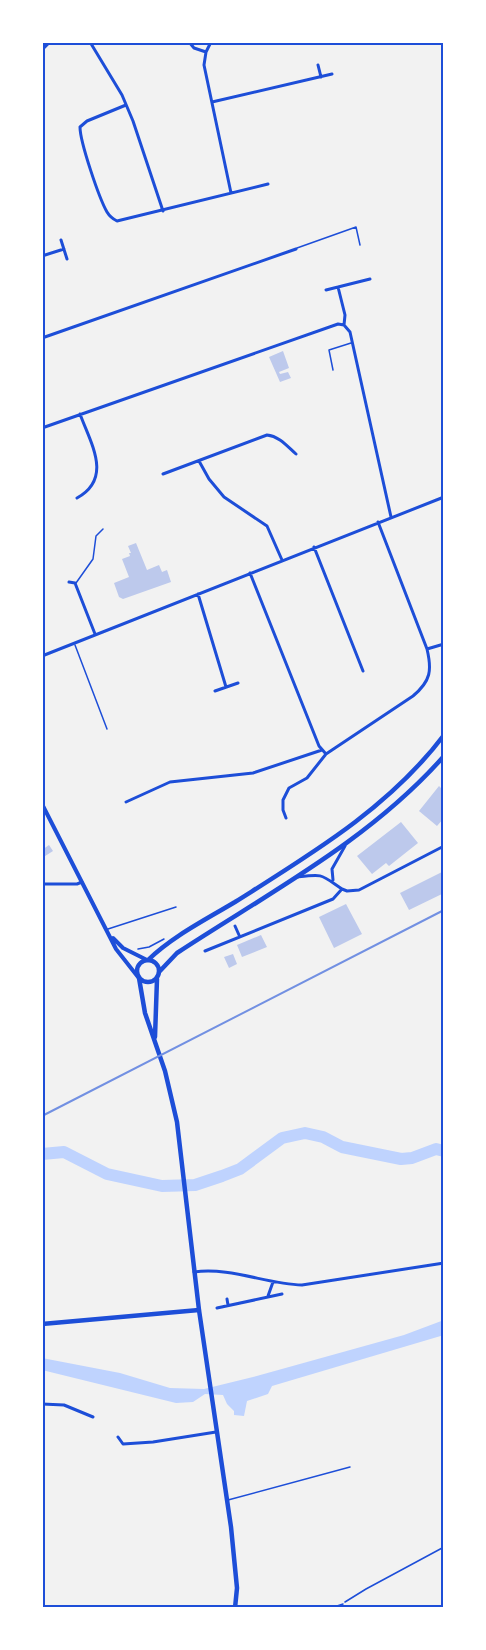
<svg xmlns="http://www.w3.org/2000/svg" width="486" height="1650" viewBox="0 0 486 1650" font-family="Helvetica,sans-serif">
<rect width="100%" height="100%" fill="#f2f2f2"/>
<path fill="#bfd3fe" d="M444 1320V1335L272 1386 268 1394 247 1401 244 1416 234 1415V1411L227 1404 223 1395 205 1394 193 1402 176 1403 42 1370V1358L120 1373 170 1388 204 1389 253 1377 404 1335Z"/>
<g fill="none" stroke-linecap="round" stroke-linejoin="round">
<path stroke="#bfd3fe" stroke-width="12" d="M42 1154 64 1152 107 1174 162 1186 195 1185 222 1176 240 1169 282 1138 305 1133 323 1137 342 1147 401 1159 412 1158 436 1149 444 1151"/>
</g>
<path fill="#bdc9ec" d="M283 351 289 368 279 372 280 374 288 372 291 378 280 382 269 357Z
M136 543 147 570 159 565 162 572 167 570 171 582 123 599 119 597 114 583 129 577 122 559 130 556 129 553H131L128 546Z
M439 786 444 791V818L437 826 419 811Z
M401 822 418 843 389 866 386 863 372 874 357 856Z
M49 845 53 851 42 858V850Z
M444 871V893L409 910 400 893Z
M346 904 362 934 334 948 319 917Z
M261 935 267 947 242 957 237 945Z
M233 954 237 964 229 968 224 957Z"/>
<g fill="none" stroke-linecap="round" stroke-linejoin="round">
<path stroke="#1d4ed8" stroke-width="1.5" d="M138 949 149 947 164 939
M345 1602 366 1589 444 1547"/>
<path stroke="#1d4ed8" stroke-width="1.5" d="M297 248 356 227 360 245
M333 370 329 350 351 343
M76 583 93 559 96 536 103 529
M75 645 107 729
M108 929 176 907
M228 1500 350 1467
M331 1608 343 1604"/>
<path stroke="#1d4ed8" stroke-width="3" d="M90 42 122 95 133 121 163 211
M189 42 194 48 206 52
M211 42 206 52 204 65 231 193
M318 65 321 77
M212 102 332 74
M126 105 87 121 80 127C80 142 99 198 107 212 110 217 113 219 117 221L268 184
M61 240 67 259
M42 256 64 249
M338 287 345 315 344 325
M326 290 370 279
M344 325 350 332 391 517
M42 338 296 249
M42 428 338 324 344 325
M199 461 209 479 224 497 267 526 282 560
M163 474 267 435C279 436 287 446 296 454
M77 498C113 478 91 444 80 414
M314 547 363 671
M250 573 319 746 326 754
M69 582 75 583 95 634
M198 594 226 687
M427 649 444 644
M42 656 444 497
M215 691 238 683
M126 802 170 782 253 773 322 750
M286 818 283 810V800L289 788 307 778 326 754 413 696C431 681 432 670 427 649L378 522
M297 877C324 874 320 874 342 889
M333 880 332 869 345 846
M42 884H77L82 882
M235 926 239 935
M205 951 333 899 342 889 347 891 359 890 444 846
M194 1272C231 1267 266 1284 302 1285L444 1263
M268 1296 273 1282
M227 1299 228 1305
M217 1308 282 1294
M42 1404 64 1405 93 1417
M118 1437 123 1444 153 1442 216 1432"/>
<path stroke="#1d4ed8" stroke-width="4" d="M42 49 49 42
M42 796V804L116 949 138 977
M113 938 123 948 147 960"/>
<path stroke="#1d4ed8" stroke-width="4.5" d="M42 1324 199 1310"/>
<path stroke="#1d4ed8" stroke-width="4.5" d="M137 971a11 11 0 1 1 22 0a11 11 0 1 1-22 0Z
M148 960C173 936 205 920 235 902 311 854 389 808 444 735
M159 972 177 953C270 892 370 840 444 756
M139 978 145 1013 165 1071 177 1122 199 1310 231 1527 237 1588 235 1608
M155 1037 157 979"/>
<path stroke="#7290e2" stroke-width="2" d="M42 1116 444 910"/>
</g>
<rect width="486" height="1650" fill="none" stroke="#ffffff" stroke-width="87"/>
<rect x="44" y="44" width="398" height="1562" fill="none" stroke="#1d4ed8" stroke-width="2"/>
</svg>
